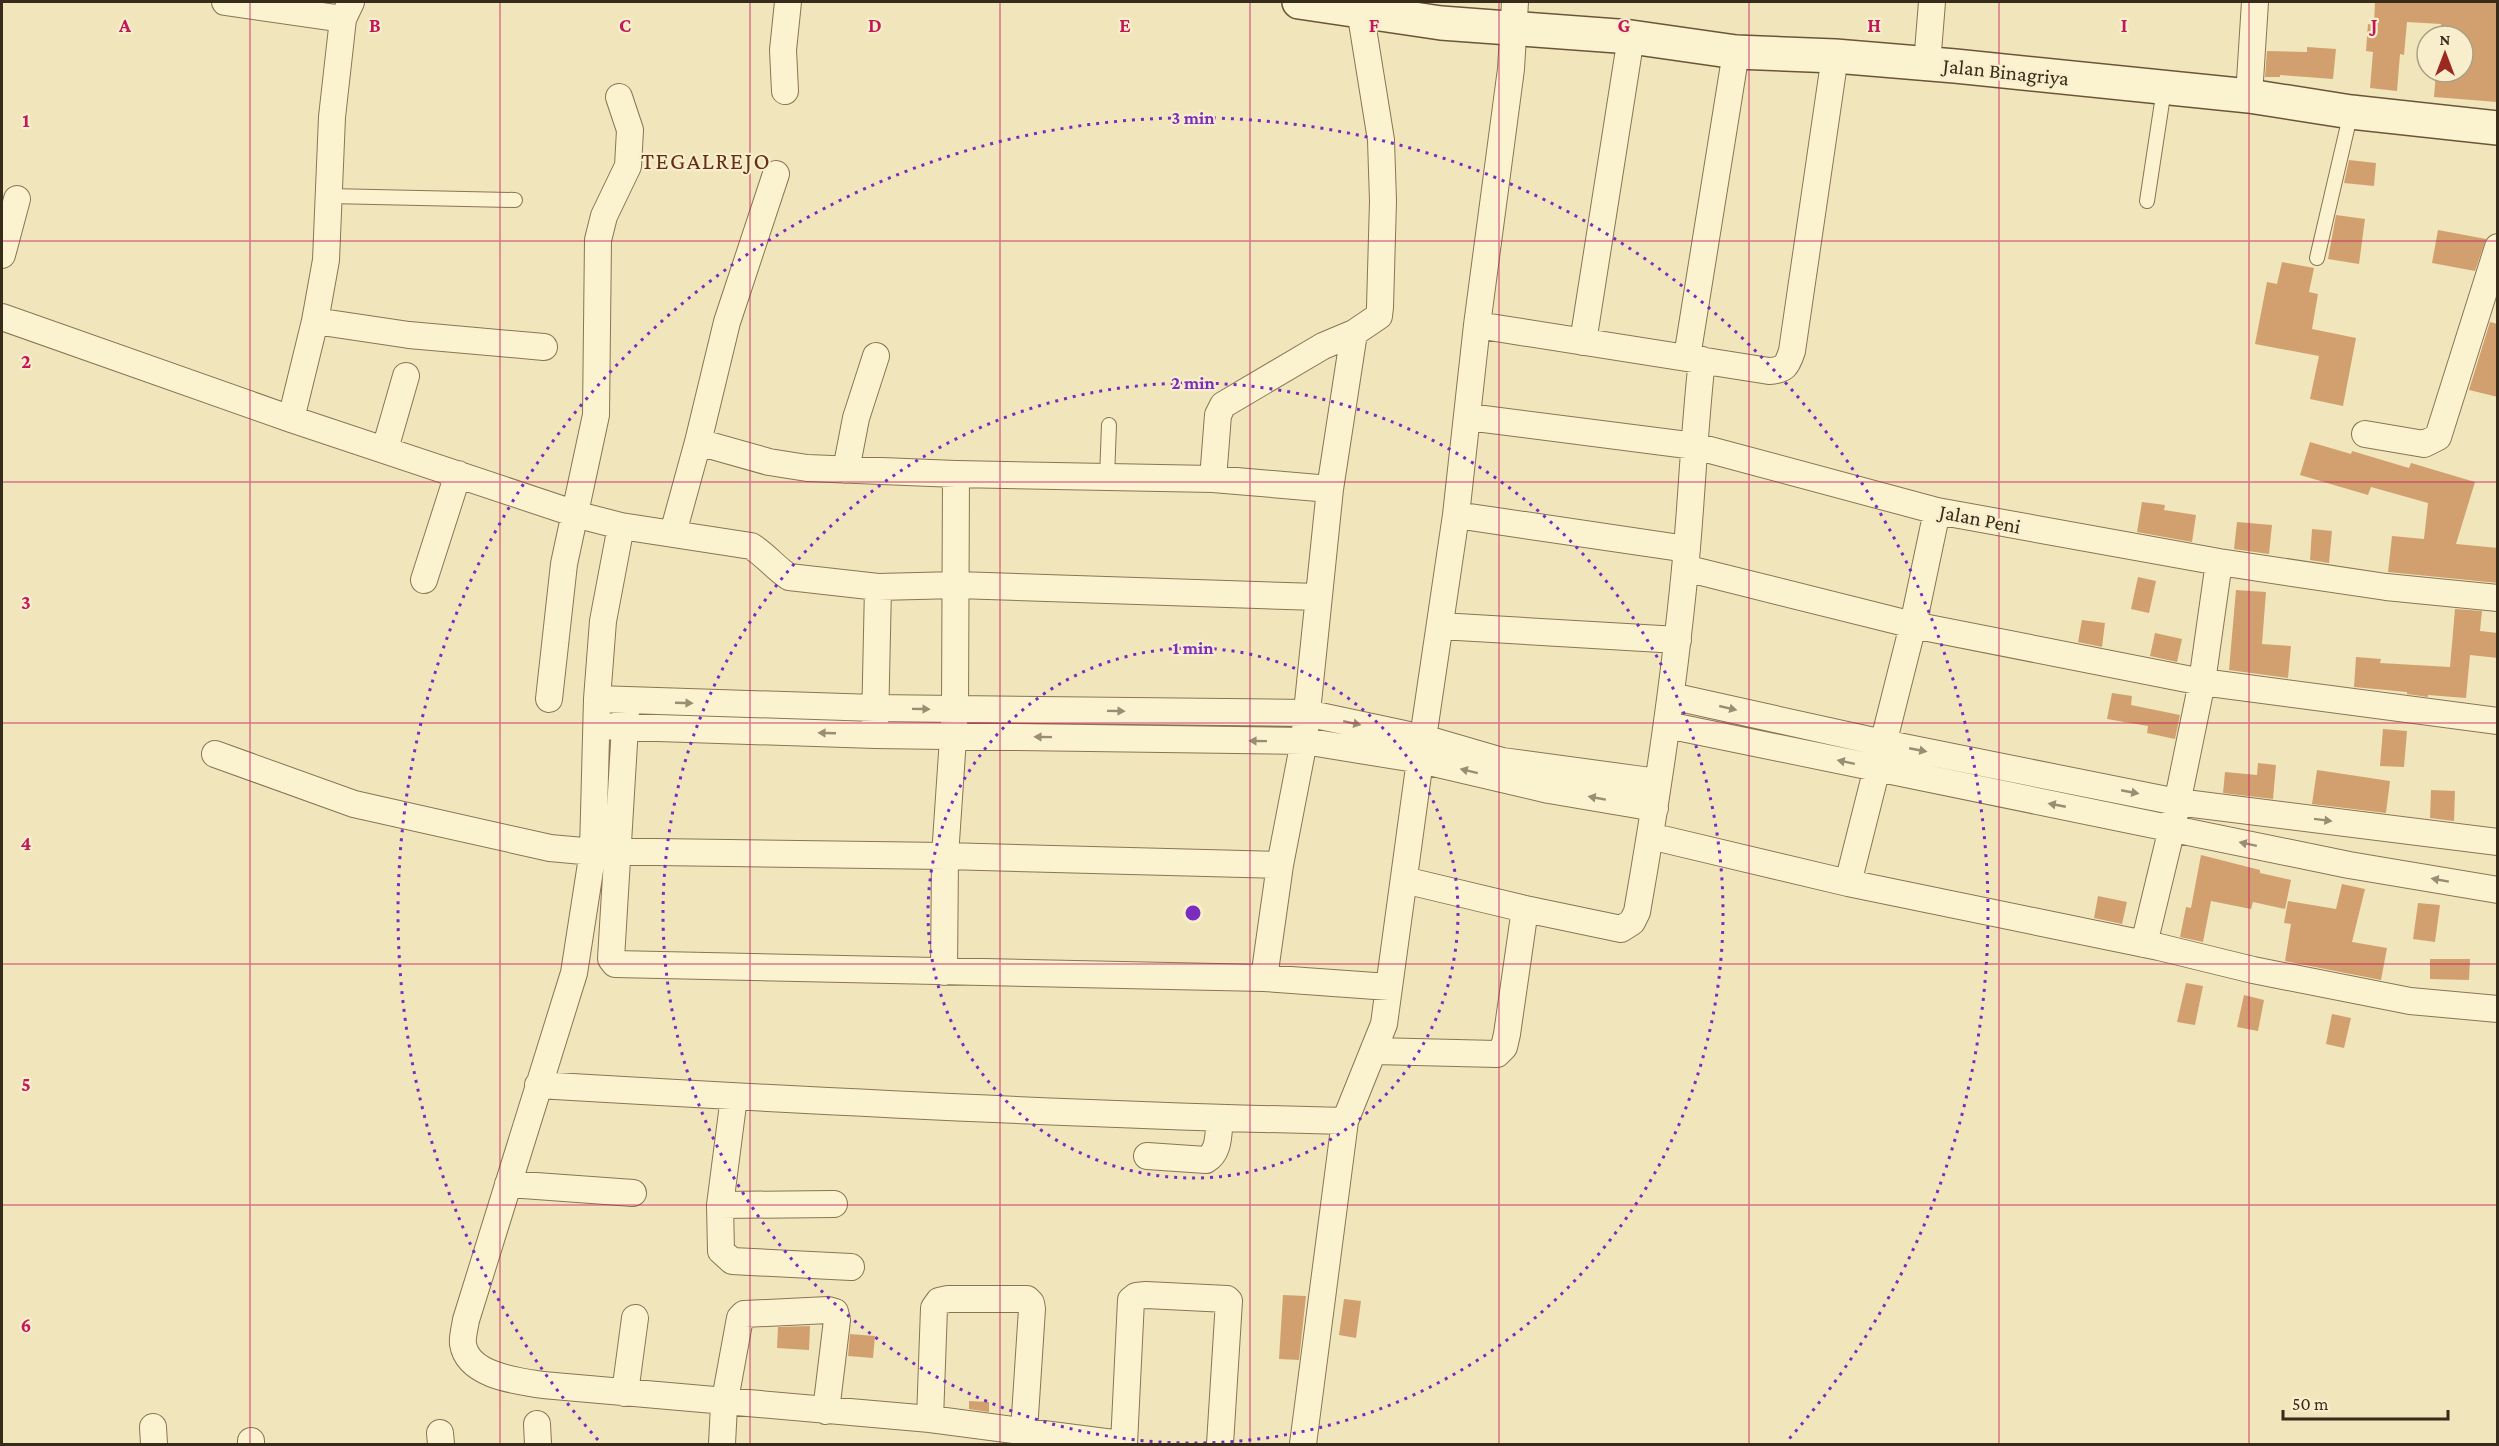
<svg xmlns="http://www.w3.org/2000/svg" width="2499" height="1446" viewBox="0 0 2499 1446" font-family="'Crimson Pro',serif">
<rect width="100%" height="100%" fill="#f1e5bc"/>
<path fill="#d2a06f" d="M2375 2H2498L2497 102 2434 97 2436 72H2463V36H2440L2441 24 2407 22 2404 55 2400 54 2397 91 2370 88 2373 52 2366 51 2368 24 2374 25Z
M2307 47 2336 49 2333 79 2280 75V77H2265L2267 51 2307 52Z
M2349 160 2376 163 2374 186 2344 183Z
M2336 215 2365 219 2359 264 2328 259Z
M2438 230 2486 239 2475 271 2432 263Z
M2282 262 2314 268 2309 292 2318 294 2312 329 2356 338 2343 406 2310 399 2319 356 2255 344 2267 282 2277 284Z
M2490 322 2498 324V397L2469 390Z
M2310 442 2351 454 2352 451 2409 468 2411 463 2475 482 2456 544 2498 548V583L2388 572 2392 536 2424 539 2428 503 2371 487 2368 495 2300 475Z
M2142 502 2165 505 2164 510 2196 515 2192 542 2137 532Z
M2237 522 2272 525 2269 554 2234 549Z
M2312 529 2332 531 2329 563 2310 560Z
M2138 577 2156 581 2149 613 2131 609Z
M2236 590 2266 592 2262 644 2291 646 2288 678 2229 670Z
M2455 609 2482 611 2480 631 2498 633V658L2470 655 2466 698 2428 695V697L2407 694V692L2354 687 2356 657 2381 659 2380 663 2450 667Z
M2082 620 2105 623 2102 647 2078 642Z
M2155 633 2182 639 2177 662 2150 656Z
M2112 693 2132 696 2131 705 2180 715 2175 739 2147 733 2148 726 2107 719Z
M2383 729 2407 731 2404 767 2380 766Z
M2258 763 2276 765 2273 799 2223 793 2225 772 2257 775Z
M2317 770 2390 781 2386 813 2312 804Z
M2431 790 2455 791 2454 821 2430 818Z
M2201 855 2260 870V873L2291 880 2285 909 2253 902 2251 909 2211 901 2203 942 2180 937 2186 907 2191 908Z
M2342 884 2365 889 2352 942 2387 948 2381 980 2285 961 2291 924 2284 923 2288 901 2336 909Z
M2098 896 2127 902 2122 924 2094 918Z
M2418 903 2440 905 2435 942 2413 939Z
M2430 959H2470L2469 980 2430 979Z
M2186 983 2203 986 2195 1025 2177 1022Z
M2244 995 2264 1000 2258 1031 2237 1027Z
M2332 1014 2351 1018 2344 1048 2326 1044Z
M1283 1295 1306 1296 1299 1360 1279 1359Z
M1344 1299 1361 1301 1356 1338 1339 1335Z
M810 1326 809 1350 777 1348 778 1327Z
M850 1334 875 1336 873 1358 848 1356Z
M969 1401 989 1402V1412L969 1409Z"/>
<g fill="none" stroke-linecap="round" stroke-linejoin="round">
<g stroke="#897554" stroke-width="16">
<path id="lane" d="M329 196 515 200
M2147 201 2164 89
M2317 258 2351 112
M1107 477 1109 425"/>
</g>
<g stroke="#897554" stroke-width="28">
<path id="street" d="M225 2 343 19
M1927 64 1932 2
M785 91 783 50 788 2
M2249 96 2255 2
M2 255 17 199
M2 317 291 419 582 516 621 526 751 546C766 555 775 568 789 577L878 587 957 585 1318 597
M315 321 409 335 544 347
M1477 325 1769 371C1785 370 1787 366 1792 351L1835 56
M1583 342 1631 37
M1687 357 1736 52
M1468 417 1695 446 1937 511 2219 562 2386 587 2498 598
M291 419 315 321 326 260 332 117 343 19 351 2
M2365 434 2424 444 2438 437 2498 247
M698 442 769 462 807 468 956 474 1213 479 1330 489
M385 449 406 376
M846 470 856 418 876 356
M1213 479 1218 415 1223 405 1323 346 1354 333
M1456 515 1687 549
M621 526 603 621 597 699 593 851 574 973 466 1320C465 1327 462 1337 463 1344 468 1376 518 1381 543 1385L930 1419 1121 1444
M673 533 698 442 727 322 776 174
M1685 568 1913 625 2202 682 2498 721
M424 580 458 474
M1440 626 1678 640
M1671 696 1883 743 2177 802 2498 842
M549 699 564 564 596 415 598 240 604 216 628 166 630 130 619 97
M597 699 875 708 1306 713 1423 738 1502 761 1658 782
M626 710 611 959 615 964 1264 978 1389 987
M875 725 878 587
M1667 725 2349 865 2498 890
M597 726 875 735 1304 741 1421 760 1549 790 1655 808
M215 754 354 804 550 848 583 851 945 856 1280 865
M1650 836 1848 883 2159 947 2253 970 2410 1001 2498 1009
M1404 880 1525 909 1621 929 1632 922 1637 912C1657 798 1674 684 1685 569 1692 499 1694 429 1702 360
M1848 883 1913 625 1937 511
M2144 944 2172 828 2202 682 2219 562
M944 972 945 856 955 709 956 474
M1264 978 1280 865 1304 741 1330 489 1354 333 1379 316 1380 307 1383 201 1381 140 1360 10
M1374 1051 1497 1054 1504 1047 1507 1034 1525 909
M538 1085C807 1101 1076 1115 1345 1121
M734 1097 720 1205 721 1251 732 1261 851 1267
M1147 1156 1206 1160C1220 1152 1218 1133 1220 1118
M508 1184 633 1193
M720 1205 834 1204
M625 1393 635 1318
M930 1419 934 1308 939 1301 948 1299H1027L1031 1303 1032 1309 1024 1431
M537 1424 538 1444
M153 1427 154 1444
M440 1433 441 1444
M251 1441V1444
M722 1444 724 1405 740 1318 744 1314 828 1310 835 1312 837 1320 826 1411
M1124 1444 1131 1300 1136 1296 1146 1295 1227 1299 1229 1301 1220 1444
M1303 1444 1345 1121 1384 1024 1423 738 1456 515 1477 325 1511 69 1515 2"/>
</g>
<g stroke="#6b5538" stroke-width="36">
<path id="secondary" d="M1299 2 1441 23 1631 37 1736 52 1835 56 1955 66 2249 96 2351 112 2498 128"/>
</g>
<use href="#lane" stroke="#fbf2cf" stroke-width="14"/>
<use href="#street" stroke="#fbf2cf" stroke-width="26"/>
<use href="#secondary" stroke="#fbf2cf" stroke-width="33"/>
</g>
<defs><path id="oneway-solid" d="M-6-.8H1V-3.2L6.5 0L1 3.2V.8H-6Z" transform="scale(1.5)"/></defs>
<g fill="#998e74">
<use href="#oneway-solid" transform="translate(684 703) rotate(2)"/>
<use href="#oneway-solid" transform="translate(1728 708) rotate(13)"/>
<use href="#oneway-solid" transform="translate(921 709) rotate(1)"/>
<use href="#oneway-solid" transform="translate(1116 711) rotate(1)"/>
<use href="#oneway-solid" transform="translate(1352 723) rotate(12)"/>
<use href="#oneway-solid" transform="translate(827 733) rotate(-178)"/>
<use href="#oneway-solid" transform="translate(1043 737) rotate(-179)"/>
<use href="#oneway-solid" transform="translate(1258 741) rotate(-179)"/>
<use href="#oneway-solid" transform="translate(1918 750) rotate(11)"/>
<use href="#oneway-solid" transform="translate(1846 762) rotate(-168)"/>
<use href="#oneway-solid" transform="translate(1469 771) rotate(-166)"/>
<use href="#oneway-solid" transform="translate(2130 792) rotate(11)"/>
<use href="#oneway-solid" transform="translate(1597 798) rotate(-170)"/>
<use href="#oneway-solid" transform="translate(2057 805) rotate(-169)"/>
<use href="#oneway-solid" transform="translate(2323 820) rotate(7)"/>
<use href="#oneway-solid" transform="translate(2248 844) rotate(-168)"/>
<use href="#oneway-solid" transform="translate(2440 880) rotate(-170)"/>
</g>
<path fill="none" stroke="#c2185b" stroke-width="1.5" stroke-opacity="0.55" d="M250 2V1444M500 2V1444M750 2V1444M1000 2V1444M1250 2V1444M1499 2V1444M1749 2V1444M1999 2V1444M2249 2V1444M2 241H2498M2 482H2498M2 723H2498M2 964H2498M2 1205H2498"/>
<g fill="none" stroke="#7b2cbf" stroke-width="3" stroke-dasharray="3 6">
<circle cx="1193" cy="913" r="265"/>
<circle cx="1193" cy="913" r="530"/>
<path d="M598 1440A795 795 0 1 1 1788 1440"/>
</g>
<g text-anchor="middle" stroke-width="4.5" stroke-linejoin="round" paint-order="stroke">
<g font-size="21" fill="#372b1a" stroke="#f8eecc">
<text transform="translate(2006 72) rotate(6)" y="7">Jalan Binagriya</text>
<text transform="translate(1980 519) rotate(11)" y="7">Jalan Peni</text>
</g>
<g font-size="24" letter-spacing="1.5" fill="#672e17" stroke="#f8eecc">
<text x="706" y="169">TEGALREJO</text>
</g>
</g>
<g font-size="20" text-anchor="middle" font-weight="bold" fill="#c2185b" stroke="#f8eecc" stroke-width="4.5" stroke-linejoin="round" paint-order="stroke">
<text x="125" y="32">A</text>
<text x="375" y="32">B</text>
<text x="625" y="32">C</text>
<text x="875" y="32">D</text>
<text x="1125" y="32">E</text>
<text x="1374" y="32">F</text>
<text x="1624" y="32">G</text>
<text x="1874" y="32">H</text>
<text x="2124" y="32">I</text>
<text x="2374" y="32">J</text>
<text x="26" y="127">1</text>
<text x="26" y="368">2</text>
<text x="26" y="609">3</text>
<text x="26" y="850">4</text>
<text x="26" y="1091">5</text>
<text x="26" y="1332">6</text>
</g>
<circle cx="1193" cy="913" r="9" fill="#7b2cbf" stroke="#f8eecc" stroke-width="3"/>
<g font-size="18" text-anchor="middle" font-weight="bold" fill="#7b2cbf" stroke="#f8eecc" stroke-width="4.5" stroke-linejoin="round" paint-order="stroke">
<text x="1193" y="124">3 min</text>
<text x="1193" y="389">2 min</text>
<text x="1193" y="654">1 min</text>
</g>
<rect width="2499" height="1446" fill="none" stroke="#372b1a" stroke-width="6"/>
<g transform="translate(2445 54)"><circle r="28" fill="#f8eecc" stroke="#aba085" stroke-width="1.5"/>
<path d="M0-4.5L10 22L0 15L-10 22Z" fill="#9c2920"/>
<text y="-9" font-size="16" font-weight="bold" text-anchor="middle" fill="#372b1a">N</text>
</g>
<path d="M2283 1410v9h165v-9" fill="none" stroke="#372b1a" stroke-width="3"/>
<text x="2292" y="1410" font-size="18" fill="#372b1a" stroke="#f8eecc" stroke-width="4.5" paint-order="stroke">50 m</text>
</svg>
